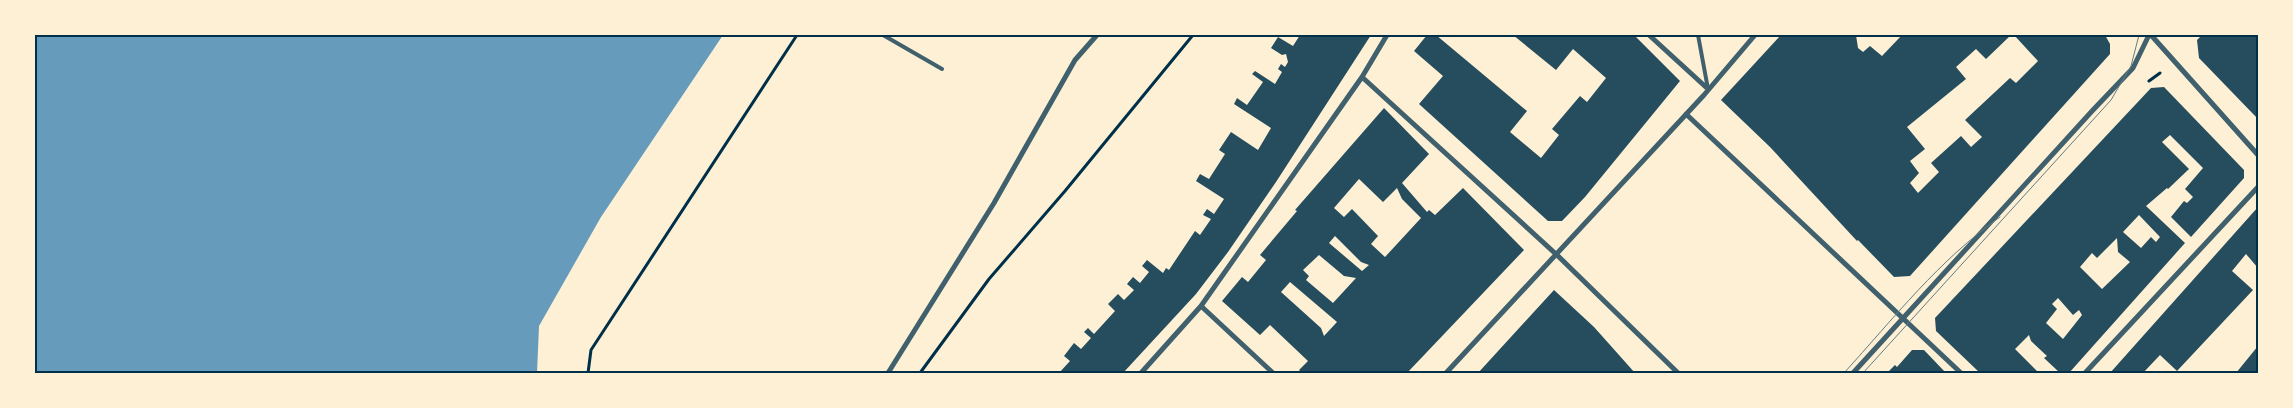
<svg xmlns="http://www.w3.org/2000/svg" width="2293" height="408" viewBox="0 0 2293 408" font-family="Montserrat,sans-serif">
<rect width="100%" height="100%" fill="#fdf0d5"/>
<path fill="#669bbc" d="M35 35H723L601 217 539 326 537 373H35Z"/>
<path fill="#264d5e" fill-rule="evenodd" d="M1300 35H1371L1276 182 1228 252 1196 294 1123 373H1059L1070 361 1064 356 1074 343 1081 349 1091 338 1084 332 1088 328 1094 334 1115 311 1108 304 1118 294 1124 300 1134 290 1127 284 1133 277 1140 283 1149 272 1142 266 1147 260 1163 273 1166 268 1169 270 1195 231 1200 235 1211 219 1203 215 1207 209 1214 214 1224 199 1196 181 1200 174 1209 179 1225 154 1219 150 1231 132 1258 150 1271 128 1234 104 1237 98 1247 105 1263 82 1252 74 1255 71 1275 84 1282 72 1278 69 1281 64 1285 67 1288 62 1286 54 1282 55 1271 48 1278 37 1293 46Z
M1427 35H1436L1527 111 1510 132 1541 158 1559 135 1552 129 1580 96 1587 102 1606 78 1573 49 1556 70 1513 35H1634L1680 81 1585 197 1562 221H1548L1419 104 1443 76 1414 51Z
M1781 35H1856L1858 48 1863 52 1870 46 1882 56 1902 35H2011L1986 59 1976 49 1956 67 1966 79 1907 127 1925 149 1910 161 1919 173 1910 183 1918 193 1939 172 1931 163 1961 136 1971 147 1982 137 1965 120 2010 78 2016 83 2038 61 2014 35H2105L2110 44V54L1910 276 1894 277 1858 240 1857 241 1770 147 1721 100Z
M2202 35H2258V119L2199 58 2197 40Z
M2164 87 2244 170V178L2191 237 2171 217 2184 201 2187 203 2193 197 2185 189 2203 168 2170 135 2162 142 2189 169 2168 189 2167 188 2146 206 2185 243 2069 373H2060L2044 358 2047 356 2031 341 2029 335 2015 349 2039 373H1980L1936 331 1935 318 2151 88ZM2139 215 2160 237 2156 242 2151 237 2141 248 2123 232ZM2117 238 2118 252 2130 262 2102 289 2080 267 2092 253 2097 258ZM2058 298 2073 315 2079 310 2082 315 2063 339 2046 323 2057 309 2052 304Z
M1384 108 1429 154 1402 183 1427 212 1429 210 1435 215 1463 188 1524 250 1407 373H1302L1299 370 1308 361 1270 325 1260 335 1222 301 1242 277 1248 282 1266 260 1260 255 1297 211 1295 210ZM1359 179 1383 202 1397 188 1402 199 1421 218 1385 257 1371 244 1378 236 1352 209 1344 217 1334 208ZM1335 236 1361 262 1369 265 1362 271 1329 243ZM1319 255 1344 276 1356 278 1333 303 1306 280 1309 276 1303 270ZM1290 282 1337 322 1324 336 1321 328 1281 292Z
M2258 207V268L2246 254 2232 271 2253 290 2177 371 2160 355 2143 373H2110Z
M1554 290 1594 327 1635 373H1541L1538 371 1536 373H1478Z
M2258 346V373H2236Z
M1912 350H1924L1946 373H1887L1895 365 1897 367Z"/>
<g fill="none" stroke-linecap="round" stroke-linejoin="round">
<path stroke="#003049" stroke-width="3" d="M2149 81 2160 73
M588 373 591 350 797 35
M920 373 989 279 1065 191 1193 35"/>
<path stroke="#3f606c" stroke-width="4" d="M883 35 942 69
M1698 35 1708 89"/>
<path stroke="#3f606c" stroke-width="5" d="M1649 35 1708 89
M2151 35 2258 155
M1362 77 1557 255 1678 373
M1686 114 1961 373
M1201 306 1273 373
M888 373 994 203 1075 60 1097 35
M1141 373 1201 306 1362 77 1387 35
M1446 373 1704 95 1755 35
M1853 373 2093 110 2133 68 2149 35
M2085 373 2258 187"/>
<path stroke="#657d81" stroke-width="1" d="M1844 373C1894 318 1939 260 2000 217
M1863 373 2111 100 2131 66 2139 35"/>
</g>
<rect width="2293" height="408" fill="none" stroke="#fdf0d5" stroke-width="72"/>
<rect x="36" y="36" width="2221" height="336" fill="none" stroke="#003049" stroke-width="2"/>
</svg>
